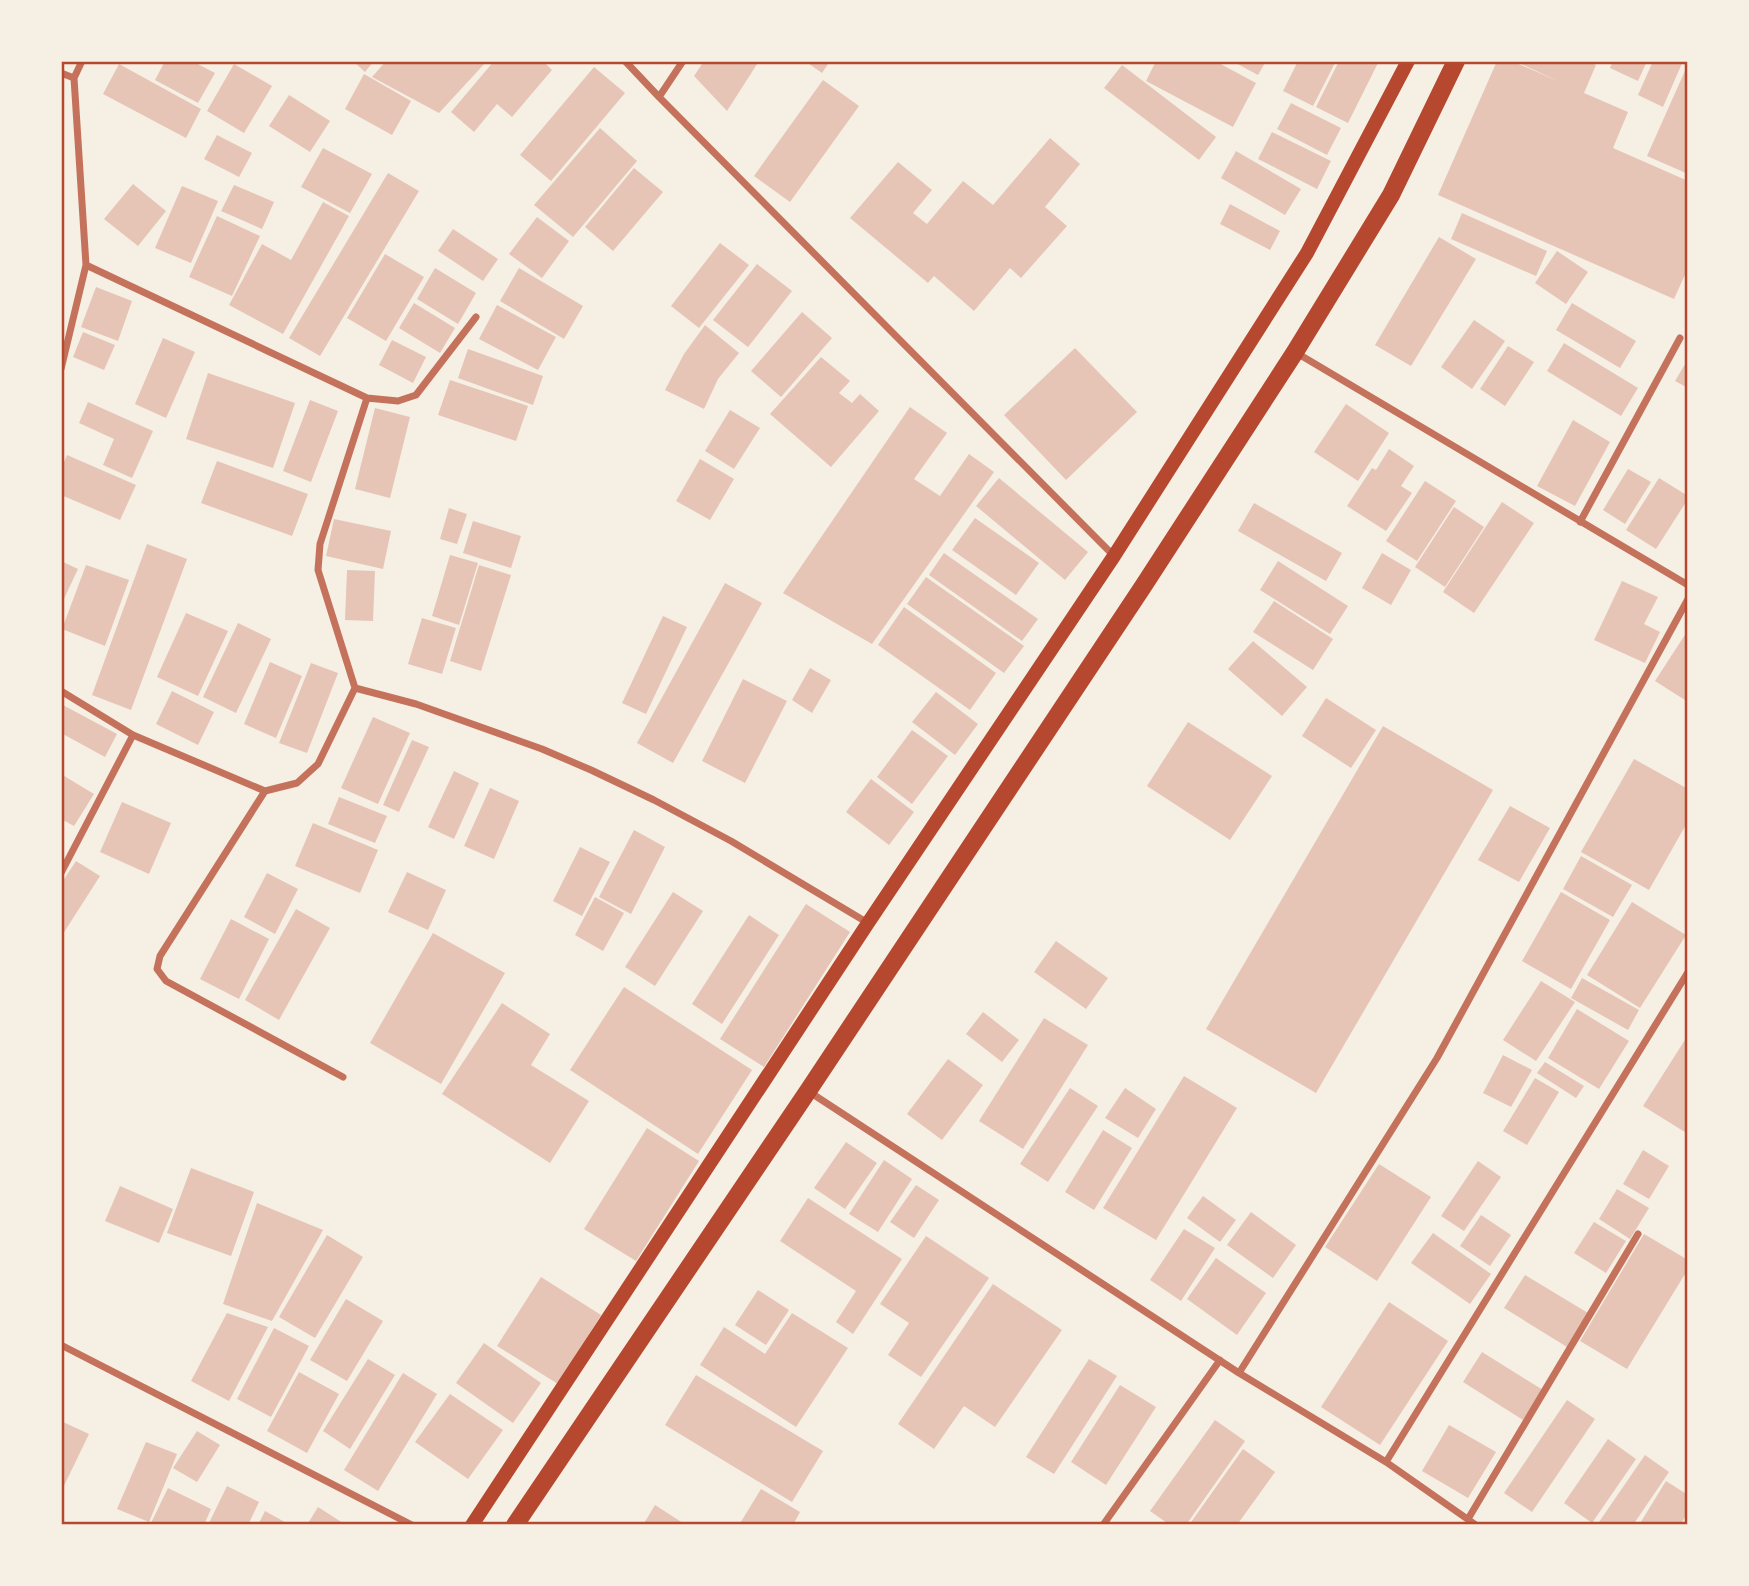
<svg xmlns="http://www.w3.org/2000/svg" width="1749" height="1586" viewBox="0 0 1749 1586" font-family="'DM Sans',sans-serif">
<rect width="100%" height="100%" fill="#f6efe4"/>
<path fill="#e6c5b7" d="M165 61H192L215 73 198 103 155 80Z
M353 61H374L365 72Z
M386 61H487L439 113 372 77Z
M494 61H543L552 70 512 117 497 104 474 132 451 112Z
M704 61H759L727 111 694 76Z
M805 61H830L822 73Z
M1156 61H1215L1256 83 1233 127 1146 81Z
M1232 61H1266L1258 75Z
M1298 61H1336L1313 106 1283 91Z
M1339 61H1379L1348 123 1316 107Z
M1497 61H1512L1560 82 1515 61H1587L1596 65 1584 93 1628 112 1613 148 1688 181V268L1674 299 1438 195Z
M1613 61H1647L1638 81 1610 68Z
M1653 61H1683L1663 107 1638 95Z
M119 64 201 109 186 138 103 94Z
M234 64 272 86 244 133 207 111Z
M1688 64V174L1647 156Z
M1122 65 1216 137 1199 160 1104 88Z
M594 67 625 93 551 181 520 155Z
M364 74 411 101 392 135 345 109Z
M823 80 859 106 790 202 754 176Z
M289 95 330 121 310 152 269 126Z
M1291 103 1341 128 1327 155 1277 129Z
M600 128 637 161 573 237 534 205Z
M1272 132 1331 161 1317 189 1258 159Z
M217 135 252 153 239 177 204 159Z
M1050 138 1080 164 1045 207 1067 226 1021 278 1010 268 974 311 934 276 928 283 850 218 898 162 932 190 913 213 927 224 963 181 993 205Z
M323 148 372 174 350 213 301 187Z
M1236 151 1301 189 1285 215 1221 178Z
M634 168 663 192 613 251 585 227Z
M388 173 419 191 320 356 289 338Z
M133 184 166 211 138 246 104 219Z
M234 185 274 202 262 229 221 211Z
M182 186 218 201 191 263 155 248Z
M323 202 349 216 283 334 229 305 262 244 291 260Z
M1230 204 1280 231 1270 250 1220 224Z
M1462 213 1547 251 1536 276 1451 239Z
M217 216 260 236 232 296 189 277Z
M537 217 569 241 542 278 509 254Z
M453 229 498 259 483 281 438 251Z
M1439 237 1476 259 1411 366 1375 345Z
M720 243 749 265 699 328 671 306Z
M1557 251 1588 272 1566 304 1535 283Z
M385 254 424 277 386 341 347 318Z
M757 264 792 291 748 347 713 320Z
M435 268 476 293 458 324 417 299Z
M519 268 583 306 564 339 500 301Z
M96 287 132 301 118 341 81 327Z
M414 303 455 328 440 353 399 328Z
M1572 303 1636 341 1620 368 1556 330Z
M497 305 556 337 538 370 479 339Z
M802 312 832 338 781 397 751 371Z
M1474 320 1505 341 1472 389 1441 367Z
M705 325 739 353 718 379 704 409 665 390 684 354Z
M83 332 115 345 104 370 73 357Z
M163 338 195 352 166 418 135 404Z
M392 340 426 357 413 383 379 365Z
M1564 343 1638 388 1621 416 1547 371Z
M1508 346 1534 362 1505 406 1480 389Z
M1075 348 1137 412 1066 480 1004 415Z
M468 349 543 376 533 405 458 378Z
M821 357 850 381 839 393 852 403 860 394 879 411 831 467 770 414Z
M1688 359V388L1675 381Z
M208 373 295 403 273 468 186 439Z
M450 380 528 406 516 441 438 415Z
M310 400 338 411 311 482 283 471Z
M88 402 153 431 132 478 103 465 114 439 79 423Z
M1346 404 1389 433 1358 481 1314 452Z
M910 407 947 433 914 479 940 496 969 454 994 472 872 644 783 593Z
M375 408 410 417 390 498 355 489Z
M730 410 760 428 734 469 705 451Z
M1573 420 1610 442 1575 506 1537 486Z
M1389 449 1414 466 1401 486 1412 493 1386 531 1347 506 1372 468 1376 470Z
M67 455 136 485 120 520 61 495V469Z
M700 459 734 479 710 520 676 501Z
M217 461 308 494 292 536 201 503Z
M1628 469 1651 482 1625 524 1603 510Z
M999 478 1088 552 1065 580 976 506Z
M1659 478 1688 496V499L1656 549 1626 530Z
M1425 481 1456 501 1417 561 1386 541Z
M1502 502 1534 523 1474 613 1443 592Z
M1254 503 1342 553 1326 581 1238 531Z
M1454 507 1484 527 1445 587 1415 567Z
M449 508 467 514 457 544 440 539Z
M975 518 1039 563 1016 595 952 550Z
M334 519 391 531 383 569 326 556Z
M473 521 521 536 511 568 463 553Z
M147 544 187 559 131 710 92 695Z
M944 553 1038 619 1022 641 929 575Z
M1382 553 1411 570 1391 605 1362 588Z
M450 555 478 563 459 625 432 616Z
M61 561 78 569 61 605Z
M1278 561 1348 606 1330 634 1260 590Z
M86 565 129 580 105 646 62 629Z
M479 565 511 575 481 671 450 661Z
M347 570 375 571 373 621 345 620Z
M926 577 1024 646 1004 673 907 604Z
M1622 581 1658 597 1644 624 1660 632 1645 663 1594 640Z
M725 583 762 603 673 763 637 743Z
M1274 601 1333 639 1313 670 1253 632Z
M904 607 996 673 970 710 878 645Z
M186 613 228 631 198 696 157 677Z
M663 616 687 627 646 714 622 703Z
M422 618 456 628 442 674 408 664Z
M238 623 271 639 236 713 203 697Z
M1688 630V702L1655 681Z
M1253 641 1307 687 1282 716 1228 669Z
M270 662 302 676 276 738 244 724Z
M311 663 338 673 307 753 279 743Z
M810 668 831 680 812 713 792 700Z
M743 679 787 701 745 783 702 761Z
M172 691 214 712 198 745 156 724Z
M936 692 978 724 955 755 912 722Z
M1326 698 1376 730 1351 768 1302 736Z
M61 704 117 734 105 757 61 733Z
M373 717 410 733 378 804 341 788Z
M1188 722 1272 776 1230 840 1147 786Z
M1383 726 1493 790 1316 1093 1206 1029Z
M912 730 948 756 912 804 877 777Z
M412 740 429 747 399 812 383 805Z
M1634 759 1688 789V821L1649 890 1581 852Z
M454 771 479 783 454 839 428 827Z
M61 774 94 794 74 826 61 819Z
M871 779 914 812 889 845 846 812Z
M490 788 519 801 494 859 464 846Z
M339 797 387 816 375 843 328 824Z
M122 802 171 823 149 874 100 852Z
M1510 806 1550 828 1519 882 1478 860Z
M313 823 378 850 360 893 295 866Z
M634 830 665 847 631 914 599 897Z
M580 847 610 862 582 916 553 901Z
M1581 856 1632 885 1613 917 1563 889Z
M76 861 100 876 61 937V884Z
M407 872 446 890 428 930 388 912Z
M267 873 298 889 275 934 244 917Z
M673 892 703 911 655 986 625 967Z
M1561 892 1610 920 1571 989 1522 961Z
M595 897 624 913 603 951 575 935Z
M1632 902 1686 935 1640 1008 1587 975Z
M806 904 850 932 764 1067 720 1039Z
M296 909 330 928 279 1020 245 1000Z
M749 915 779 935 722 1024 692 1004Z
M231 919 269 939 239 999 200 979Z
M433 933 505 973 441 1084 370 1043Z
M1056 941 1108 978 1086 1009 1034 972Z
M1582 978 1639 1010 1628 1030 1571 998Z
M1541 981 1575 1002 1536 1061 1503 1040Z
M624 987 752 1070 698 1154 570 1070Z
M502 1003 550 1034 531 1065 589 1101 550 1163 442 1094Z
M1577 1009 1629 1041 1599 1089 1548 1058Z
M983 1012 1019 1040 1002 1062 966 1034Z
M1044 1018 1088 1045 1023 1149 979 1121Z
M1688 1035V1134L1643 1106Z
M1503 1055 1532 1070 1511 1107 1483 1093Z
M948 1059 983 1085 942 1140 907 1114Z
M1545 1062 1584 1086 1576 1098 1537 1073Z
M1184 1076 1237 1108 1156 1240 1103 1208Z
M1535 1078 1559 1092 1527 1145 1503 1131Z
M1070 1088 1098 1106 1048 1182 1020 1164Z
M1125 1088 1156 1109 1138 1138 1105 1118Z
M647 1128 699 1161 636 1261 584 1229Z
M1103 1130 1132 1148 1094 1210 1065 1192Z
M846 1142 877 1163 845 1209 814 1188Z
M1643 1150 1669 1166 1649 1199 1623 1184Z
M884 1160 912 1179 878 1232 849 1214Z
M1478 1161 1501 1177 1464 1231 1441 1216Z
M1379 1164 1431 1197 1377 1281 1325 1247Z
M191 1168 254 1192 231 1256 167 1233Z
M916 1185 939 1200 914 1238 890 1222Z
M120 1186 173 1209 159 1243 105 1221Z
M1617 1189 1649 1208 1630 1239 1599 1219Z
M1203 1196 1236 1220 1220 1242 1187 1218Z
M808 1198 902 1259 853 1334 836 1322 856 1291 780 1241Z
M257 1203 323 1230 272 1321 223 1304Z
M1251 1212 1296 1245 1273 1278 1227 1245Z
M1481 1215 1511 1235 1490 1266 1460 1246Z
M1594 1222 1626 1241 1606 1273 1574 1253Z
M1184 1229 1215 1248 1181 1301 1150 1280Z
M1433 1233 1491 1274 1470 1304 1411 1263Z
M1644 1234 1688 1260V1269L1627 1369 1580 1341Z
M327 1235 363 1257 315 1338 279 1317Z
M926 1236 989 1278 921 1377 888 1355 909 1323 880 1304Z
M1216 1258 1266 1293 1237 1335 1187 1299Z
M1525 1275 1588 1313 1567 1347 1504 1308Z
M541 1277 601 1315 558 1384 497 1346Z
M993 1284 1062 1330 995 1427 964 1406 934 1449 898 1424Z
M758 1290 789 1310 766 1345 735 1325Z
M346 1299 383 1321 347 1381 310 1360Z
M1389 1302 1448 1341 1380 1445 1321 1407Z
M227 1313 268 1327 229 1401 191 1381Z
M792 1313 848 1348 796 1427 700 1365 724 1327 765 1354Z
M274 1328 309 1346 271 1417 237 1399Z
M484 1343 541 1383 513 1423 456 1383Z
M1482 1352 1543 1390 1523 1420 1463 1382Z
M368 1359 395 1375 350 1449 323 1431Z
M1089 1359 1117 1376 1054 1474 1026 1457Z
M299 1372 339 1394 307 1453 267 1431Z
M403 1373 437 1394 378 1491 344 1470Z
M696 1375 823 1451 792 1502 665 1425Z
M1120 1385 1156 1407 1106 1485 1071 1462Z
M450 1394 503 1430 468 1479 415 1442Z
M1567 1400 1595 1419 1532 1512 1504 1493Z
M1215 1420 1245 1441 1186 1525H1170L1150 1511Z
M61 1421 89 1434 61 1492Z
M1449 1425 1496 1452 1468 1498 1422 1471Z
M197 1431 220 1445 197 1482 173 1468Z
M1608 1439 1636 1459 1592 1523 1564 1503Z
M146 1442 177 1454 149 1522 117 1509Z
M1243 1449 1275 1472 1237 1525H1189Z
M1645 1455 1669 1472 1633 1525H1603L1599 1522Z
M1666 1481 1688 1495V1512L1680 1525H1639Z
M227 1486 259 1502 248 1525H208Z
M168 1488 211 1509 204 1525H150Z
M761 1489 800 1512 793 1525H739Z
M655 1505 686 1525H643Z
M318 1507 346 1525H307Z
M265 1511 290 1525H258Z"/>
<g fill="none" stroke-linecap="round" stroke-linejoin="round">
<path stroke="#c5725c" stroke-width="7" d="M625 61 659 97 1114 556
M61 73 74 78
M659 97 683 61
M86 265 367 398 320 544 318 570 355 688
M1295 352 1688 585
M61 369 86 265 74 78 82 61
M367 398 398 401 416 395 476 317
M1580 522 1680 338
M61 691 133 735 265 791 297 783 318 764 355 688 416 704 542 749 591 770 654 800 731 841 868 923
M265 791 160 956 157 969 166 981 343 1077
M61 873 133 735
M808 1091 1239 1373 1386 1462 1476 1525
M61 1345 412 1525
M1239 1373 1437 1058 1688 599
M1386 1462 1688 972
M1468 1519 1638 1234
M1103 1525 1220 1360"/>
<path stroke="#b5482f" stroke-width="14" d="M472 1525 868 923 1114 556 1307 253 1408 61"/>
<path stroke="#b5482f" stroke-width="18" d="M515 1525 808 1091 1144 585 1295 352 1391 195 1456 61"/>
</g>
<rect width="1749" height="1586" fill="none" stroke="#f6efe4" stroke-width="126"/>
<rect x="63" y="63" width="1623" height="1460" fill="none" stroke="#b5482f" stroke-width="2.5"/>
</svg>
